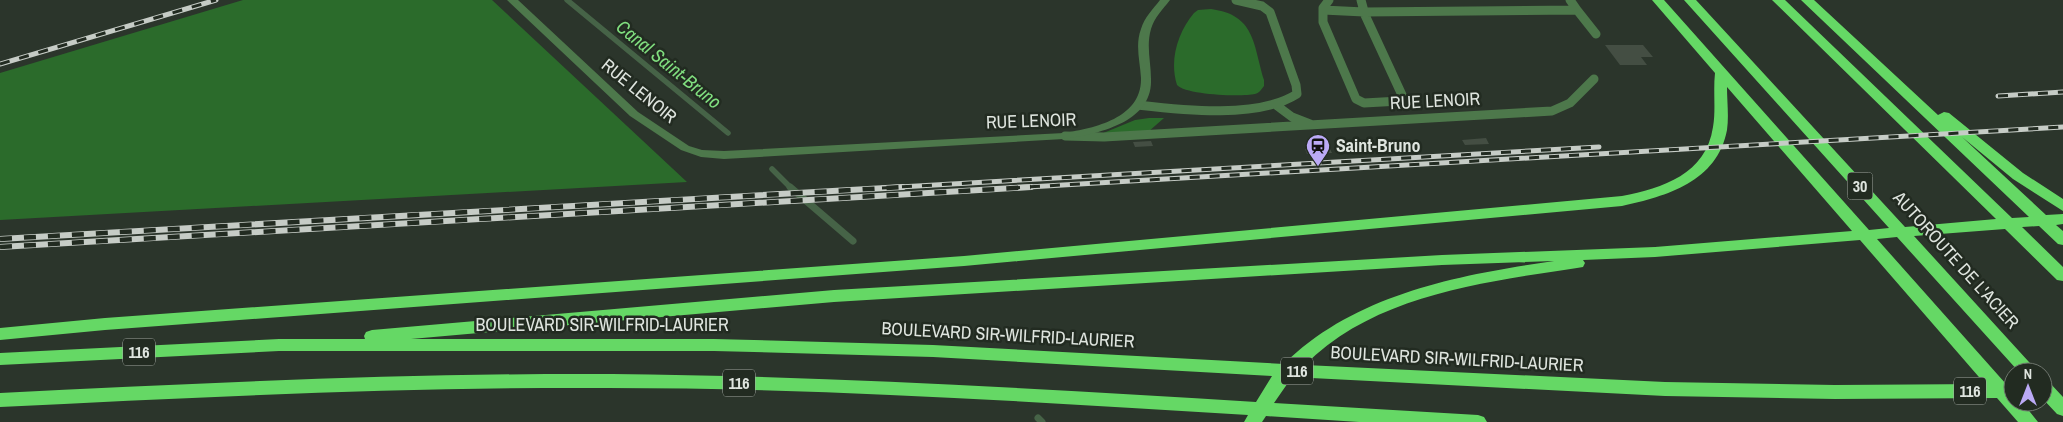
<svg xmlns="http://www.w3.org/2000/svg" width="2063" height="422" viewBox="0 0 2063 422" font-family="'Archivo Narrow',sans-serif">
<rect width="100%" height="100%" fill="#2b352b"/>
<path fill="#2b6b2b" d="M243 0H492L687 182 0 220V73Z
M1211 9C1255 15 1253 43 1264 80V86C1261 90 1259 93 1255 94 1241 97 1186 95 1177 85 1169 60 1178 32 1194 13L1198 10Z
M1149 118H1164L1148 132 1101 134 1135 120Z"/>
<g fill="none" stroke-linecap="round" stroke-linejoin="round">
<path stroke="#466347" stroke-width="5.5" d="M567 0 728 133
M772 169 791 188"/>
<path stroke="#466347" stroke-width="7" d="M790 187 853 241
M1038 418 1042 422"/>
</g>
<path fill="#444e43" d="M1605 45H1643L1653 57H1641L1647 65H1620Z
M1486 138 1489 144 1465 145 1462 140Z
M1151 141 1153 146 1135 147 1133 142Z
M1329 147 1332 153 1307 154 1305 149Z"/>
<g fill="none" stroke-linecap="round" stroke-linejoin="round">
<path stroke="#4d784b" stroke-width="9" d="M1329 0 1323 8V22L1356 99 1364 103 1400 101 1402 95 1365 15 1361 0
M1323 10 1364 12 1577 10 1570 0
M1577 10 1596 34
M1138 105C1182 110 1258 119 1297 94L1296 85 1270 12 1262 6 1236 0
M1276 105 1292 117 1310 124
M1065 136 1104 137 1552 111 1570 103 1594 79"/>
<path fill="#4d784b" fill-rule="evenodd" d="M507 0H518L638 112 689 146 702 150 724 151 1064 133C1095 128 1142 118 1141 78 1140 61 1135 45 1141 29 1144 18 1153 9 1160 0H1170C1163 9 1154 18 1151 29 1146 46 1151 62 1151 79 1153 123 1097 134 1064 139L724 159 701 157 681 150 630 116Z"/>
<path fill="#65d865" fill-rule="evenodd" d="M1652 0H1664L1869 230 1889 228 1684 0H1696L1905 227 1996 219 1772 0H1785L2012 218 2029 217 1801 0H1814L1938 115 1944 112 1949 113 2023 173 2063 199V211L2013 179 1962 137 2046 215 2063 214V224L2056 225 2063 231V245L2058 244 2039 226 2022 227 2063 267V281L2057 280 2005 229 1914 236 2038 372H2019L1897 237 1877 239 2006 384H2013V402H2022L2038 422H2018L1997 398 1835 399 1665 396 1292 377 1274 403 1478 415 1484 417 1487 422H1359L1266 416 1262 422H1244L1248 415C1035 402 822 388 608 388 405 387 203 397 0 407V393C204 383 408 373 612 374 827 376 1042 389 1256 402L1272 376 933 357 714 351H279L0 365V353L279 339H365L364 336 366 332 372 330 834 290 1442 255 1655 247 1852 231 1727 87C1727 101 1729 116 1727 130 1717 182 1667 196 1622 206L964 266 105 330 0 340V328L105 318 964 256 1622 196C1663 188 1706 174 1713 127 1716 110 1713 91 1715 73ZM1860 240 1985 384 1835 385 1665 382 1305 365C1374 295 1485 282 1577 268L1583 267 1585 263 1583 260 1655 257ZM1554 261C1458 275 1355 294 1284 364L933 345 714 339H411L834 302 1442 265Z
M2043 380 2049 382 2063 397V416L2057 414 2043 399Z"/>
<g stroke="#c6ccc6" stroke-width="5">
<path id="rail-far1" d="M0 64 216 0
M1998 96 2063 92
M882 188 1599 147
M1010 188 2063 127"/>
</g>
<g stroke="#c6ccc6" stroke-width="6">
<path id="rail" d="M0 239 903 187
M0 247 1031 187"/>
</g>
<use href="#rail-far1" stroke="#222b21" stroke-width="3" stroke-dasharray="10" stroke-linecap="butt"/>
<use href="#rail" stroke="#222b21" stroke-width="4.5" stroke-dasharray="12" stroke-linecap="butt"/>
</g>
<defs>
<g id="station-pin" transform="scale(1.25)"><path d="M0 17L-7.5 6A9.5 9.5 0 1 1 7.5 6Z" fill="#bbaaf6" stroke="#222b21"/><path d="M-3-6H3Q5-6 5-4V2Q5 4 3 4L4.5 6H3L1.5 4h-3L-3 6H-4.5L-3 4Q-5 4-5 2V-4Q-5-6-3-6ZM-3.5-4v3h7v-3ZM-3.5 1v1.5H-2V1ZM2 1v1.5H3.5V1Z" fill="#111"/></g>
</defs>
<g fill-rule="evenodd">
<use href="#station-pin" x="1318" y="146"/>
</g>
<g text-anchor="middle" stroke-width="5" stroke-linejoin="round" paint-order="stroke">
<g fill="#222b21" stroke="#a6ada6" stroke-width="1">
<rect x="1847.5" y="172.5" width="25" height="27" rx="4"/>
<rect x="123" y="338.5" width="32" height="27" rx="4"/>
<rect x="1281" y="357.5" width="32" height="27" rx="4"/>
<rect x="723" y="369.5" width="32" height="27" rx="4"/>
<rect x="1954" y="377.5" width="32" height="27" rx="4"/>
</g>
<g font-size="16" font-weight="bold" fill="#dfe5df">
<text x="1860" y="192">30</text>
<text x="139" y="358">116</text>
<text x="1297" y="377">116</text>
<text x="739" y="389">116</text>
<text x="1970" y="397">116</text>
</g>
<g font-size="18" fill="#dfe5df" stroke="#222b21">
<text transform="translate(639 91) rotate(39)" y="6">RUE LENOIR</text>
<text transform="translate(1435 101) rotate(-3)" y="6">RUE LENOIR</text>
<text transform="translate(1031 121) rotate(-2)" y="6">RUE LENOIR</text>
<text transform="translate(1956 260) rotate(48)" y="6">AUTOROUTE DE L'ACIER</text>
<text x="602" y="331">BOULEVARD SIR-WILFRID-LAURIER</text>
<text transform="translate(1008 335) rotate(3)" y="6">BOULEVARD SIR-WILFRID-LAURIER</text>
<text transform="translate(1457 359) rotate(3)" y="6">BOULEVARD SIR-WILFRID-LAURIER</text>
</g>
<g font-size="18" font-weight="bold" fill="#dfe5df" stroke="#222b21" text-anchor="start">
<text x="1336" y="152">Saint-Bruno</text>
</g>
<g font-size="19" font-style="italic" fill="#80de7f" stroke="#222b21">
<text transform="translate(669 64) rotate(39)" y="7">Canal Saint-Bruno</text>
</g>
</g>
<g transform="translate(2028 387)"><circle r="24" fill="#222b21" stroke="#6e756d"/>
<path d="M0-4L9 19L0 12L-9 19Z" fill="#bbaaf6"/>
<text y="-8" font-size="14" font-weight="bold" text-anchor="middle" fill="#dfe5df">N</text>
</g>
</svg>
